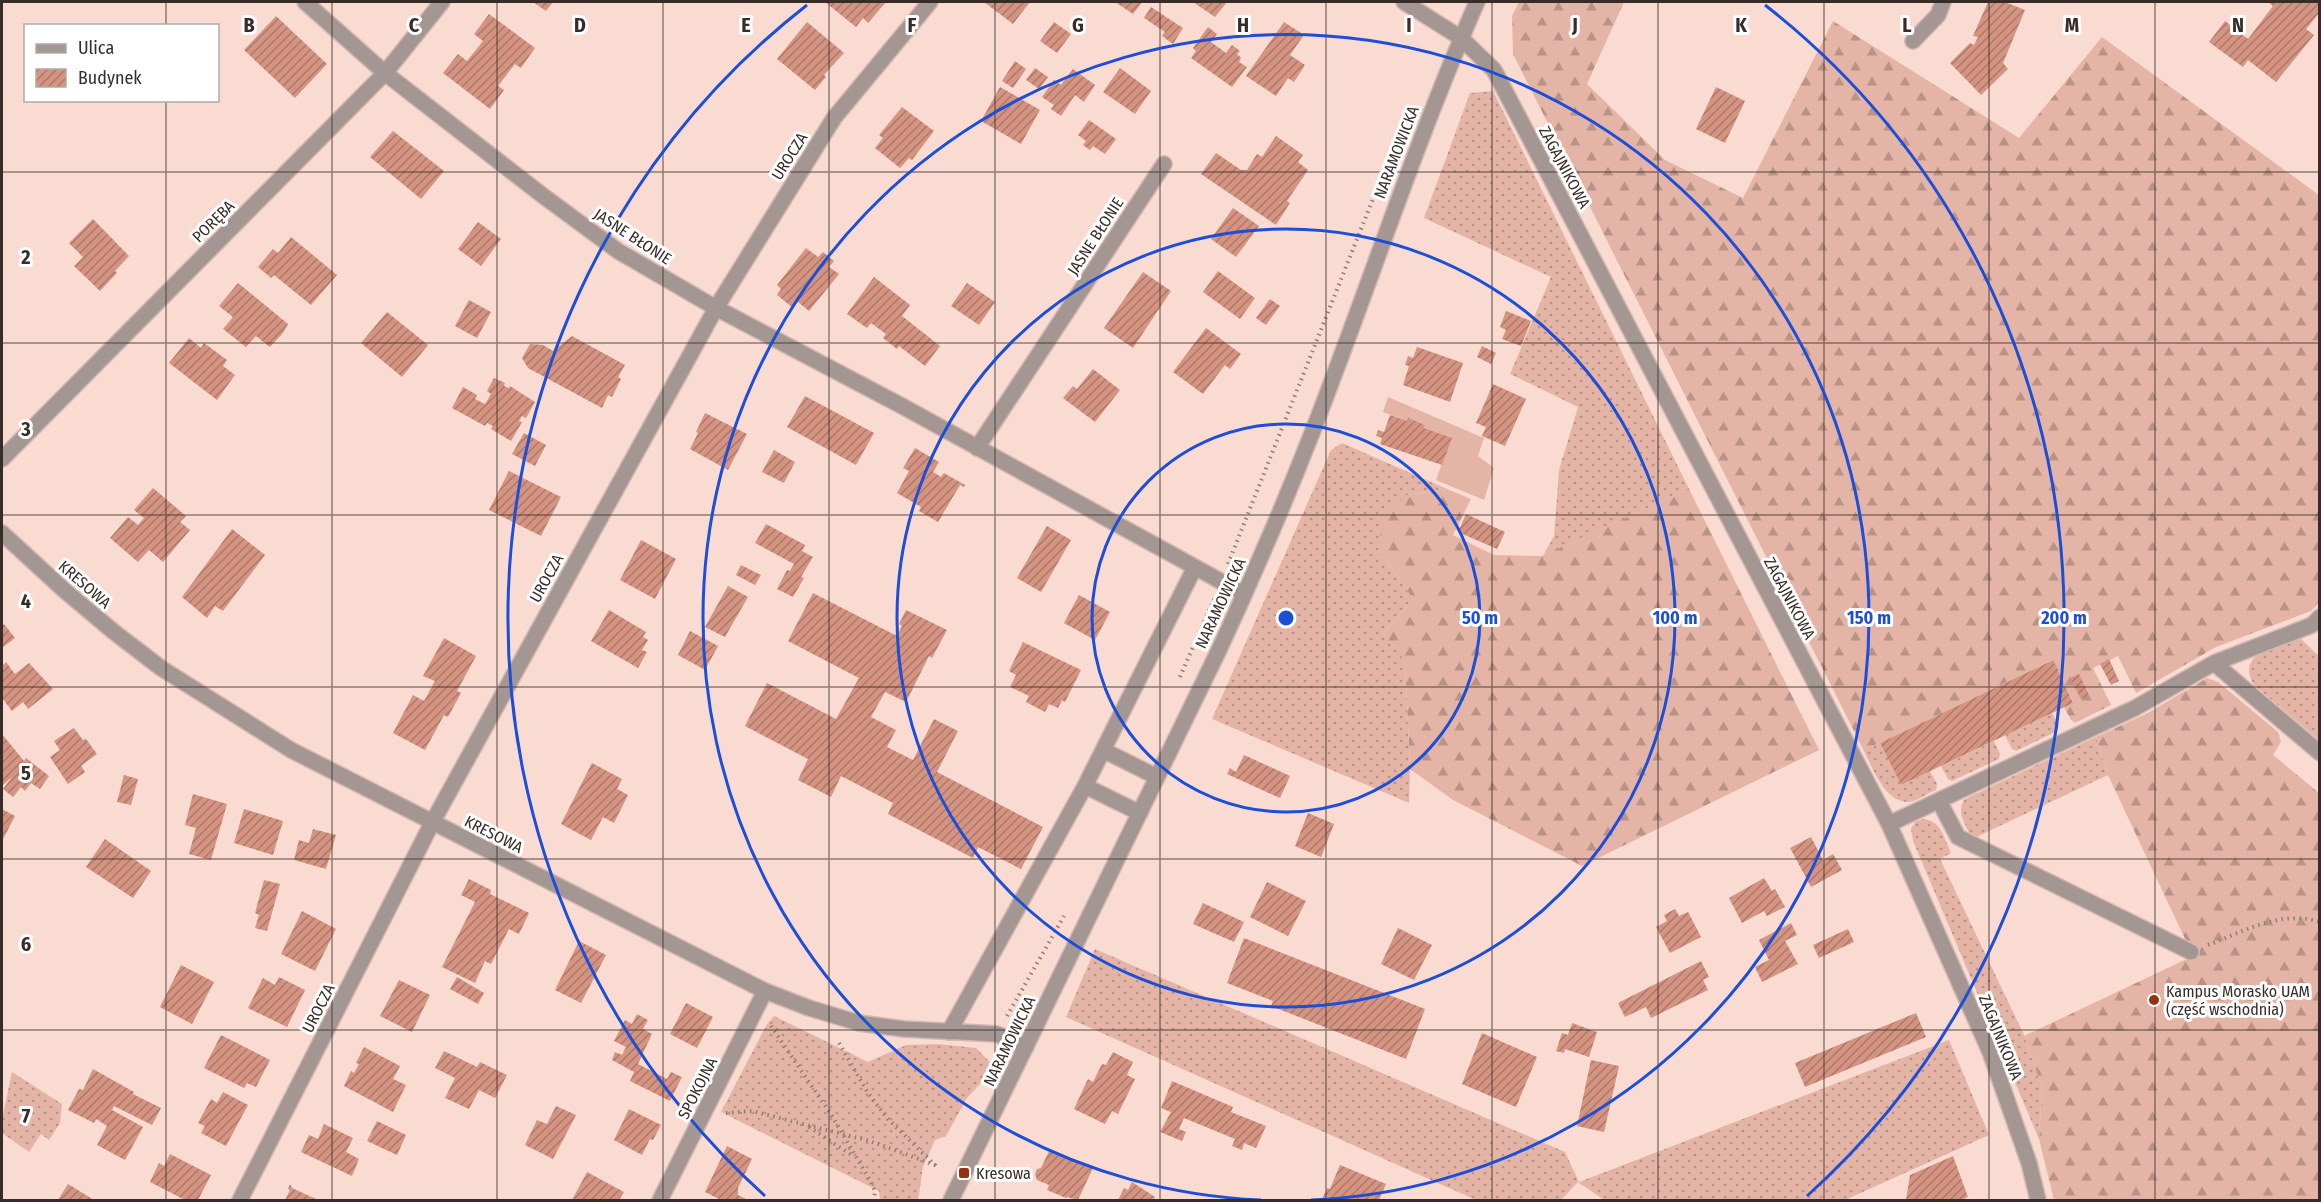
<svg xmlns="http://www.w3.org/2000/svg" width="2321" height="1202" viewBox="0 0 2321 1202" font-family="'Fira Sans Condensed',sans-serif">
<defs>
<pattern id="grass-dots" width="8" height="8" patternUnits="userSpaceOnUse" patternTransform="scale(1.5)"><rect width="8" height="8" fill="#e4b5a6"/><path d="M2 2h.1M6 6h.1" fill="none" stroke="#ba9387" stroke-width="1.8" stroke-linecap="round"/></pattern>
<pattern id="forest-firs" width="22" height="20" patternUnits="userSpaceOnUse" patternTransform="scale(1.5)"><rect width="22" height="20" fill="#e4b5a6"/><path d="M5 1l3.5 6h-7zM16 11l3.5 6h-7z" fill="#ba9387"/></pattern>
<pattern id="building-hatch" width="6" height="6" patternUnits="userSpaceOnUse" patternTransform="scale(1.5)"><rect width="6" height="6" fill="#d59481"/><path d="M-1 1l2-2M0 6l6-6M5 7l2-2" fill="none" stroke="#ae796a"/></pattern>
</defs>
<rect width="100%" height="100%" fill="#f9dbd2"/>
<path fill="url(#grass-dots)" d="M1493 91 1689 489 1543 556 1554 536 1559 470 1578 407 1510 374 1551 277 1424 218 1470 93Z
M1342 443 1447 489 1407 495 1379 550 1413 599 1383 634 1405 660 1410 769 1409 803 1212 719 1331 450Z
M2301 639 2319 656V740L2254 685C2234 652 2280 646 2301 639Z
M2052 713 2059 726 2057 731 2016 751 2012 749 2005 735Z
M2096 737 2108 775 1972 839C1966 825 1955 812 1965 799Z
M1994 741 2000 754 1999 759 1952 781 1948 779 1941 766Z
M1880 743 1901 785 1930 771 1937 784 1936 790C1928 793 1917 801 1909 802 1884 803 1872 766 1863 749Z
M1923 819C1941 820 1944 838 1951 853L1940 859 2024 1035 2042 1087 2039 1139 1913 841 1911 829 1915 822Z
M1095 949 1565 1152 1579 1182 1949 1040 1989 1135 1845 1200H1604L1578 1182 1561 1200H1476L1066 1017Z
M774 1016 868 1062 906 1045 938 1044 976 1048 991 1063 989 1074 967 1098 946 1136 935 1140 923 1167 918 1200H880L879 1191 721 1112 766 1026Z
M12 1072 62 1104 60 1123 49 1140 41 1134 29 1152 2 1133V1120Z"/>
<path fill="url(#forest-firs)" d="M1519 2H1624L1587 84 1665 160 1743 198 1833 21 2019 138 2102 37 2319 195V602L2311 611 2216 647 2136 693 2118 656 2093 668 2111 705 2075 723 2071 720 2064 707 2073 702 2052 660 1880 743 1863 749 1513 54 1512 16Z
M1447 489 1471 499 1453 535 1494 555 1542 556 1689 489 1819 750 1582 866 1453 800 1410 769 1405 661 1383 634 1413 599 1379 550 1382 517 1407 495Z
M2207 678 2218 682 2278 732 2281 742 2273 755 2319 793V1200H2054L2039 1139 2042 1087 2024 1036 2193 956 2108 775 2096 737 2148 713Z"/>
<path fill="#e4b5a6" d="M1388 397 1484 438 1478 456 1494 468 1484 500 1436 480 1451 438 1424 428 1425 425 1408 419 1407 421 1383 412Z"/>
<path fill="url(#building-hatch)" d="M533 2H553L546 11Z
M825 2H886L868 23 863 18 856 27Z
M984 2H1030L1013 24Z
M1115 2H1142L1133 14Z
M1193 2H1227L1215 17Z
M1988 2H2005L2025 10 2003 63 2008 69 1981 95 1950 63 1970 43 1974 45 1978 37 1973 36Z
M2268 2H2320V12L2306 29 2314 35 2276 82 2248 60 2243 67 2209 42 2225 21 2248 39 2273 6Z
M1151 7 1183 28 1173 44 1162 36 1165 32 1144 18Z
M489 14 535 48 521 68 515 64 498 86 504 90 490 109 443 73 458 54 467 61 483 41 474 34Z
M276 16 327 64 295 98 244 50Z
M807 22 844 53 824 75 826 77 815 90 777 59Z
M1054 22 1071 34 1057 53 1040 41Z
M1284 22 1304 35 1290 55 1305 65 1294 82 1288 78 1276 96 1246 76Z
M1208 27 1217 34 1211 42 1226 53 1232 45 1240 51 1237 54 1241 58 1239 62 1247 67 1232 87 1191 58 1196 51 1193 48Z
M1015 61 1026 69 1013 88 1002 81Z
M1035 68 1048 77 1039 89 1026 80Z
M1120 68 1151 91 1135 114 1103 92Z
M1073 69 1095 85 1084 102 1075 95 1061 116 1051 109 1054 105 1042 97 1054 80 1061 85Z
M1000 87 1040 110 1021 144 981 121Z
M1716 87 1745 101 1725 143 1696 129Z
M902 107 934 131 912 160 909 158 900 168 875 148 883 138 879 135Z
M1089 120 1116 139 1105 154 1093 146 1090 150 1083 145 1086 141 1078 135Z
M393 131 444 171 421 199 370 157Z
M1276 136 1303 155 1298 162 1308 170 1287 201 1290 203 1276 225 1201 174 1216 153 1241 170H1247L1257 154 1262 157Z
M1233 208 1259 226 1236 257 1211 239Z
M93 219 129 256 115 271 117 273 100 291 74 266 83 257 69 243Z
M478 222 501 239 481 266 458 249Z
M291 237 337 275 311 305 274 275 271 278 258 267 273 249 278 253Z
M806 248 818 257 823 252 834 261 829 267 839 274 809 311 798 302 793 308 777 295 781 289 777 285Z
M1218 271 1255 298 1240 319 1203 292Z
M1143 272 1171 291 1133 348 1104 328Z
M874 277 910 305 902 316 940 346 925 366 899 346 897 349 883 338 886 334 871 323 867 328 847 314Z
M238 283 288 324 283 333 270 347 256 336 246 347 223 329 233 317 219 306Z
M967 283 995 302 979 325 951 306Z
M1270 299 1280 306 1266 325 1256 318Z
M469 300 491 312 477 338 455 326Z
M1506 311 1531 321 1521 346 1502 339 1506 330 1500 327Z
M387 312 428 345 402 377 361 343Z
M1206 328 1241 354 1230 369 1225 365 1203 394 1173 372Z
M572 336 625 365 618 377 621 379 612 397 608 395 602 408 528 368 522 358 530 344 543 345 553 351Z
M189 338 201 348 204 343 227 360 223 366 235 375 217 400 169 363Z
M1482 346 1496 353 1491 364 1477 357Z
M1417 347 1463 363 1450 402 1403 385 1409 366 1405 365 1408 356 1413 358Z
M1093 369 1120 390 1095 422 1063 398 1073 386 1077 389Z
M494 378 505 383 504 386 509 388 510 386 535 402 526 418 522 416 519 421 522 422 511 441 491 429 493 426 487 423 485 426 452 408 463 387 477 395 475 399 485 404 491 394 487 391Z
M1493 384 1526 399 1505 446 1482 436 1486 427 1476 423Z
M805 396 874 433 856 465 787 427Z
M705 413 747 434 728 470 690 449 698 433 696 432Z
M1390 415 1407 421 1408 418 1425 425 1424 428 1452 438 1442 465 1380 444 1382 438 1376 436 1378 430 1384 432Z
M524 433 546 445 535 466 512 454Z
M915 448 939 462 933 472 941 477 944 473 965 485 964 487 960 485 938 522 919 511 921 507 897 493 909 471 903 468Z
M774 450 795 462 784 483 762 472Z
M509 471 561 497 541 536 489 510Z
M153 488 186 516 180 522 190 530 163 562 149 550 138 562 110 538 128 517 138 525 144 518 134 510Z
M1466 514 1505 532 1497 549 1458 532Z
M766 524 805 545 802 551 813 557 801 577 804 578 793 597 777 589 787 570 790 571 794 564 755 543Z
M1047 526 1071 540 1041 592 1017 578Z
M232 529 265 555 223 611 215 606 207 618 182 597Z
M641 540 676 559 655 599 620 580Z
M741 565 761 575 755 585 736 575Z
M728 586 748 597 725 637 705 627Z
M813 593 897 636 902 626 899 624 906 610 947 630 932 658 929 656 906 702 885 692 871 717 896 730 887 747 913 760 934 719 958 731 937 772 1043 827 1021 869 978 847 973 858 888 814 893 803 841 776 831 797 798 780 808 759 745 726 767 683 836 719 859 678 788 641Z
M1079 595 1110 612 1095 640 1064 623Z
M609 610 646 632 643 637 648 640 642 650 647 652 638 668 591 641Z
M4 624 15 638 2 648V626Z
M690 631 718 646 705 670 678 655Z
M444 638 476 656 457 691 461 693 448 717 444 715 425 750 393 733 413 695 424 701 435 681 423 676Z
M1023 642 1081 670 1065 702 1062 700 1058 708 1049 704 1045 712 1026 702 1029 696 1010 687 1016 675 1009 671Z
M2109 659 2119 681 2111 685 2100 664Z
M2053 660 2073 703 1901 785 1880 743Z
M6 662 15 674 29 663 53 689 28 709 23 702 12 711 2 698V666Z
M2079 674 2089 695 2081 699 2070 678Z
M74 728 83 740 86 739 97 754 81 766 85 772 68 784 50 757 60 750 54 741Z
M2 734 24 761 26 758 49 776 40 789 31 783 25 791 21 787 13 797 3 789 12 777 2 786Z
M1244 755 1290 776 1280 798 1227 774 1230 768 1236 772Z
M592 763 622 779 617 789 628 795 614 823 603 817 591 840 561 824Z
M124 775 138 779 131 805 117 802Z
M193 794 227 804 211 860 189 854 196 828 185 825Z
M2 809 15 816 2 841Z
M244 809 283 821 273 855 234 843Z
M1308 813 1334 824 1321 857 1295 846Z
M313 829 336 835 326 869 294 860 299 840 309 843Z
M1811 837 1823 860 1833 854 1842 870 1811 887 1790 848Z
M105 839 151 871 133 898 86 867Z
M1764 878 1772 891 1775 889 1785 907 1767 916 1764 911 1742 923 1729 898Z
M469 879 491 890 490 894 529 913 519 934 509 929 491 964 485 961 475 983 442 967 475 902 461 895Z
M264 880 280 884 267 931 255 928 259 915 255 913Z
M1267 882 1306 901 1288 936 1250 917Z
M1203 903 1244 922 1234 942 1193 924Z
M1675 909 1679 916 1688 912 1701 937 1670 953 1656 927 1667 921 1664 915Z
M302 911 336 929 315 971 281 954Z
M1791 923 1797 935 1785 941 1798 964 1762 982 1755 967 1769 960 1759 940Z
M1398 928 1432 945 1414 980 1381 964Z
M1848 929 1854 942 1819 958 1813 945Z
M1244 938 1425 1009 1406 1059 1271 1006 1273 1001 1227 983Z
M579 941 606 955 581 1003 555 990Z
M1701 961 1709 977 1703 980 1708 990 1651 1018 1646 1007 1625 1017 1618 1003Z
M181 965 214 982 192 1024 160 1007Z
M279 977 305 990 287 1027 248 1008 263 978 275 985Z
M457 977 484 993 478 1004 450 989Z
M399 980 430 995 412 1032 380 1016Z
M686 1003 713 1017 697 1048 670 1034Z
M1916 1013 1926 1037 1805 1087 1795 1063Z
M637 1014 648 1020 643 1029 652 1034 638 1064 667 1079 671 1072 682 1077 670 1101 630 1081 634 1072 612 1060 615 1052 622 1055 626 1047 614 1041 625 1020 632 1024Z
M1572 1023 1597 1032 1589 1057 1565 1049 1564 1053 1556 1051 1562 1033 1568 1035Z
M1482 1033 1537 1057 1516 1107 1462 1084Z
M221 1035 270 1060 256 1087 247 1083 244 1088 204 1068Z
M364 1047 400 1066 393 1079 406 1085 393 1112 344 1086 351 1071 354 1073 359 1064 356 1063Z
M444 1051 477 1067 480 1062 507 1075 495 1098 479 1090 469 1109 445 1098 455 1078 435 1068Z
M1113 1052 1133 1062 1127 1075 1135 1079 1118 1114 1112 1111 1105 1124 1074 1109 1088 1079 1093 1082 1102 1064 1106 1065Z
M1591 1060 1619 1066 1604 1132 1577 1126Z
M93 1069 134 1092 133 1094 161 1108 152 1125 114 1106 112 1110 143 1127 125 1160 97 1145 107 1126 96 1119 94 1123 68 1110 79 1089 83 1090Z
M1172 1081 1233 1107 1231 1112 1266 1126 1256 1148 1244 1143 1242 1150 1232 1146 1235 1139 1184 1118 1179 1129 1186 1132 1182 1141 1160 1132 1171 1112 1161 1108Z
M223 1092 248 1105 226 1146 201 1133 205 1126 198 1123 211 1099 217 1103Z
M556 1106 576 1115 553 1159 525 1145 537 1120 547 1124Z
M629 1109 661 1125 653 1140 650 1139 642 1155 614 1140Z
M377 1121 406 1135 397 1155 367 1141Z
M324 1124 353 1138 346 1152 359 1159 352 1176 301 1152 309 1135 318 1139Z
M727 1146 752 1159 738 1188V1195L748 1200H721L705 1192Z
M1050 1149 1093 1168 1078 1200 1067 1197 1066 1198 1047 1190 1049 1185 1037 1180 1035 1174 1037 1169 1041 1168Z
M170 1154 211 1175 198 1200H185L150 1182 159 1163 164 1166Z
M1953 1156 1968 1197 1961 1200H1906L1910 1175Z
M1340 1165 1386 1184 1379 1200H1322L1327 1188 1330 1189Z
M587 1172 624 1192 619 1200H572Z
M1132 1182 1155 1197 1153 1200H1118L1124 1188 1128 1190Z
M68 1184 94 1200H58Z
M290 1184 292 1188 318 1200H285L290 1190 288 1189Z"/>
<g fill="none" stroke-linecap="round" stroke-linejoin="round">
<g stroke="#d2b8b0" stroke-width="18">
<path id="minor" d="M305 2 385 73 542 195 618 251 716 308 902 406 1244 594
M1404 2 1461 38 1494 70 1889 824 1990 1052 2029 1163 2038 1200
M1913 41 1938 15 1943 2
M977 448 1164 164
M2 459 385 73 442 2
M2 533 64 590 114 632 161 668 291 750 765 991 809 1008 859 1023 904 1029 997 1034 1026 1047
M2214 663 2320 753
M1103 750 1157 777
M1085 786 1140 813
M1939 801 1958 837 2191 952
M1889 824 2135 708 2214 663 2312 625 2320 617
M949 1032 1085 786 1195 567
M240 1200 432 823 716 308 834 118 930 2
M660 1200 765 991
M951 1200 1219 650C1252 579 1283 507 1312 433 1368 290 1415 143 1477 2"/>
</g>
<path stroke="#917e77" stroke-width="4" stroke-dasharray="1.5 4.5" stroke-linecap="butt" d="M1228 564 1390 156
M1180 677 1214 599
M2208 945C2243 932 2282 909 2320 922
M1007 1016 1064 916
M771 1026 832 1116 871 1182 875 1191 874 1200
M839 1043 868 1093 888 1119 937 1167
M726 1113 752 1111 870 1141 935 1165
M809 1127 853 1156"/>
<use href="#minor" stroke="#a49793" stroke-width="15"/>
</g>
<path fill="none" stroke="#372c28" stroke-width="1.5" stroke-opacity="0.55" d="M166 2V26M332 2V1200M497 2V1200M663 2V1200M829 2V1200M995 2V1200M1160 2V1200M1326 2V1200M1492 2V1200M1658 2V1200M1824 2V1200M1989 2V1200M2155 2V1200M166 100V1200M2 172H2320M2 343H2320M2 515H2320M2 687H2320M2 859H2320M2 1030H2320"/>
<g fill="none" stroke="#1d4ed8" stroke-width="3">
<circle cx="1286" cy="618" r="194"/>
<circle cx="1286" cy="618" r="389"/>
<path d="M1261 1200A583 583 0 1 1 1311 1200"/>
<path d="M765 1196A778 778 0 0 1 807 5M1765 5A778 778 0 0 1 1807 1196"/>
</g>
<g fill="#97310d" stroke="#fff" stroke-width="2">
<circle cx="2154" cy="1000" r="6"/>
<rect x="958" y="1167" width="12" height="12" rx="3"/>
</g>
<g text-anchor="middle" stroke-width="6" stroke-linejoin="round" paint-order="stroke">
<g font-size="16" fill="#372c28" stroke="#fff">
<text transform="translate(1396 152) rotate(-69)" y="6">NARAMOWICKA</text>
<text transform="translate(789 156) rotate(-58)" y="6">UROCZA</text>
<text transform="translate(1565 167) rotate(62)" y="6">ZAGAJNIKOWA</text>
<text transform="translate(213 221) rotate(-45)" y="6">PORĘBA</text>
<text transform="translate(633 236) rotate(33)" y="6">JASNE BŁONIE</text>
<text transform="translate(1095 236) rotate(-57)" y="6">JASNE BŁONIE</text>
<text transform="translate(546 578) rotate(-61)" y="6">UROCZA</text>
<text transform="translate(85 584) rotate(41)" y="6">KRESOWA</text>
<text transform="translate(1790 598) rotate(62)" y="6">ZAGAJNIKOWA</text>
<text transform="translate(1220 603) rotate(-65)" y="6">NARAMOWICKA</text>
<text transform="translate(494 834) rotate(27)" y="6">KRESOWA</text>
<text transform="translate(318 1008) rotate(-63)" y="6">UROCZA</text>
<text transform="translate(2001 1037) rotate(68)" y="6">ZAGAJNIKOWA</text>
<text transform="translate(1009 1041) rotate(-64)" y="6">NARAMOWICKA</text>
<text transform="translate(697 1088) rotate(-63)" y="6">SPOKOJNA</text>
</g>
<g font-size="16" fill="#372c28" stroke="#fff" text-anchor="start">
<text x="2166" y="997">Kampus Morasko UAM<tspan x="2166" dy="18">(część wschodnia)</tspan></text>
<text x="976" y="1179">Kresowa</text>
</g>
</g>
<g font-size="20" text-anchor="middle" font-weight="bold" fill="#372c28" stroke="#fff" stroke-width="6" stroke-linejoin="round" paint-order="stroke">
<text x="249" y="32">B</text>
<text x="414" y="32">C</text>
<text x="580" y="32">D</text>
<text x="746" y="32">E</text>
<text x="912" y="32">F</text>
<text x="1078" y="32">G</text>
<text x="1243" y="32">H</text>
<text x="1409" y="32">I</text>
<text x="1575" y="32">J</text>
<text x="1741" y="32">K</text>
<text x="1907" y="32">L</text>
<text x="2072" y="32">M</text>
<text x="2238" y="32">N</text>
<text x="26" y="264">2</text>
<text x="26" y="436">3</text>
<text x="26" y="608">4</text>
<text x="26" y="780">5</text>
<text x="26" y="951">6</text>
<text x="26" y="1123">7</text>
</g>
<circle cx="1286" cy="618" r="9" fill="#1d4ed8" stroke="#fff" stroke-width="3"/>
<g font-size="18" text-anchor="middle" font-weight="bold" fill="#1d4ed8" stroke="#fff" stroke-width="6" stroke-linejoin="round" paint-order="stroke">
<text x="1480" y="624">50 m</text>
<text x="1675" y="624">100 m</text>
<text x="1869" y="624">150 m</text>
<text x="2064" y="624">200 m</text>
</g>
<rect width="2321" height="1202" fill="none" stroke="#372c28" stroke-width="6"/>
<rect x="24" y="24" width="195" height="78" fill="#ffffff" stroke="#afaba9" stroke-width="1.5"/>
<rect x="36" y="44" width="30" height="9" fill="#a49793" stroke="#afaba9" stroke-width="1.5"/>
<text x="78" y="54" font-size="18" fill="#372c28">Ulica</text>
<rect x="36" y="69" width="30" height="18" fill="url(#building-hatch)" stroke="#afaba9" stroke-width="1.5"/>
<text x="78" y="84" font-size="18" fill="#372c28">Budynek</text>
</svg>
